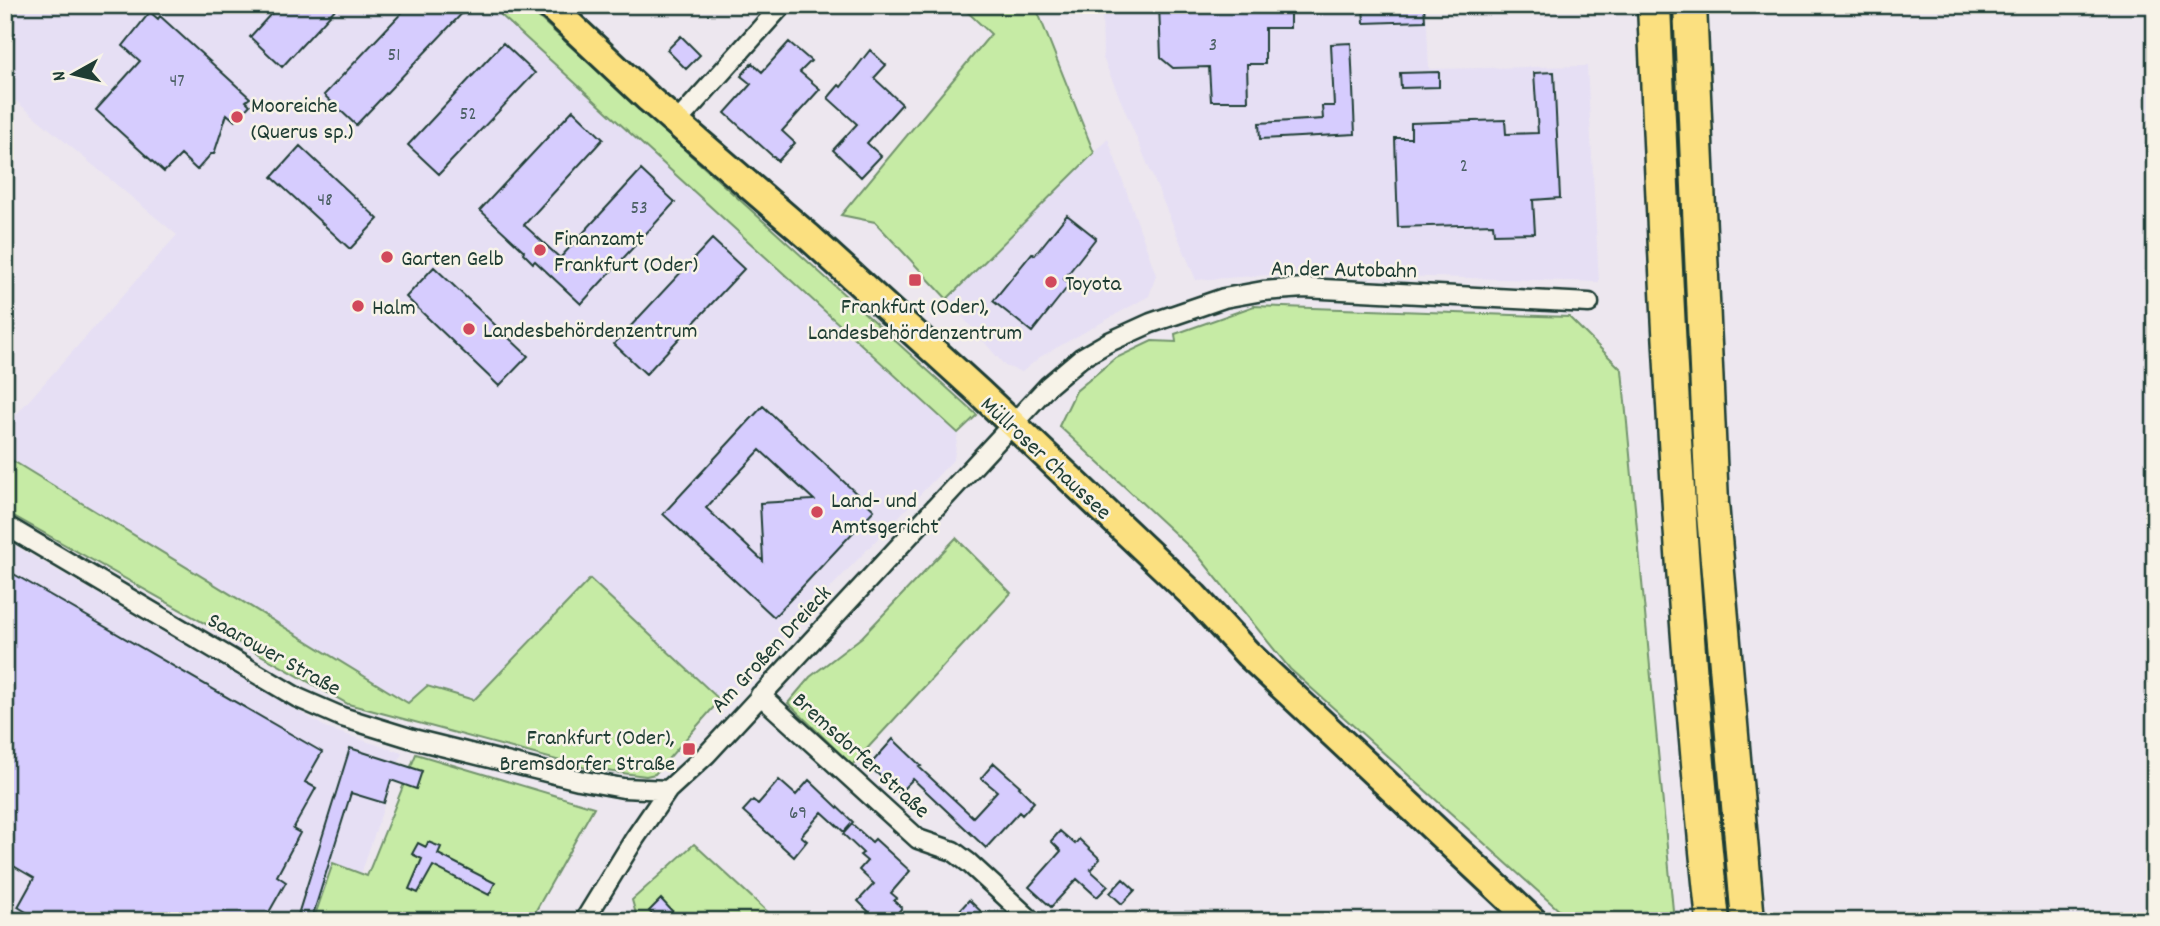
<svg xmlns="http://www.w3.org/2000/svg" width="2160" height="926" viewBox="0 0 2160 926" font-family="Dekko,sans-serif">
<rect width="100%" height="100%" fill="#ede7ef"/>
<filter id="ink" filterUnits="userSpaceOnUse"><feTurbulence type="fractalNoise" baseFrequency=".0143" numOctaves="2"/><feDisplacementMap in="SourceGraphic" scale="14" xChannelSelector="R" yChannelSelector="G"/><feConvolveMatrix kernelMatrix="1 2 1 2 8 2 1 2 1" color-interpolation-filters="sRGB"/></filter>
<g filter="url(#ink)">
<path fill="#e6dff4" d="M5 5H491L958 433 954 459 722 701 590 579 474 700 427 686 408 704 5 456V427L177 235 5 92Z
M1102 5H1426L1429 69 1587 66 1599 282 1299 273 1196 280 1103 58Z
M1108 139 1156 275 1149 296 1040 357 1022 372 1005 366 947 299Z
M5 540 329 729 402 753 361 874 333 864 313 921H5Z"/>
<path fill="#c6eba5" stroke="#72946c" stroke-width="2" d="M490 5H525L977 415 958 433Z
M960 5H1035L1094 153 947 299 875 222 841 215 991 34Z
M1254 306 1569 317 1622 370 1674 921H1571L1290 669 1197 554 1059 426 1076 391 1114 359 1152 341 1176 342 1175 334Z
M5 456 408 703 427 686 474 700 590 579 720 700 655 774 646 776 590 769 348 704 5 511Z
M956 538 1011 593 852 765 788 703 810 677 862 637Z
M416 754 594 807 530 921H313L333 863 367 876Z
M694 844 771 915 765 921H638L632 900Z"/>
<path fill="#d6ccfe" stroke="#1f3d34" stroke-width="2" fill-rule="evenodd" d="M279 5H339L282 67 250 37Z
M409 5H470L356 125 324 95Z
M1159 5H1290V28H1265V64H1247L1248 101H1211L1209 67 1173 68 1161 58Z
M1363 5H1424L1425 21 1364 23Z
M150 12 158 19 160 16 250 98 246 101 250 105 235 121 227 114 214 154H211L197 170 181 155 164 172 96 110 140 61 123 46Z
M681 36 700 55 686 69 667 50Z
M789 42 811 61 800 72 820 89 782 131 795 143 778 161 725 113 751 84 741 76 752 63 762 72Z
M503 43 535 73 439 174 408 145Z
M1351 43 1355 134 1260 139 1259 123 1323 119 1322 106H1334L1331 44Z
M870 50 886 65 874 78 902 104 867 143 881 156 861 177 833 150 857 124 828 98 839 85 841 87Z
M1439 72V87L1401 88 1400 73Z
M1554 72 1560 198 1533 200 1535 233 1494 234 1493 224 1398 227 1395 138H1411V123L1505 120 1506 134 1538 133 1534 73Z
M573 110 603 139 524 225 560 258 641 170 675 202 581 304 535 261 533 263 523 253 524 251 480 210Z
M300 146 378 219 350 249 272 177Z
M1067 215 1096 238 1064 279 1070 284 1032 332 993 301 1032 253 1035 255Z
M712 239 744 269 646 374 614 344Z
M434 267 528 356 499 386 406 297Z
M763 406 874 510 774 617 663 514ZM760 450 814 500 760 503 763 561 706 508Z
M5 569 322 752 305 782 316 788 293 829 300 833 277 876 286 882 264 921H228L219 916 216 921H41L18 907 34 878 5 861Z
M893 739 921 766 919 767 973 817 997 791 981 778 994 763 1020 786 1019 787 1034 802 1022 815 1019 812 986 848 913 779 899 793 869 766Z
M350 748 422 771 416 789 391 780 384 803 351 793 311 921H296Z
M779 780 796 795 809 780 853 822 844 832 822 812 801 836 807 841 794 857 743 811 753 800 758 804Z
M852 824 872 842 875 839 910 871 891 893 897 898 894 901 902 908 890 921H878L858 901 874 884 859 870 867 861 860 855 863 853 843 834Z
M1060 831 1075 844 1079 839 1100 859 1090 870 1108 886 1097 897 1077 879 1051 907 1029 887 1061 851 1051 841Z
M428 842 441 847 438 854 495 883 489 895 433 866 418 893 409 889 422 859 412 854 418 843 426 847Z
M1123 879 1135 890 1122 904 1110 893Z
M661 899 673 912 665 921H659L649 911Z
M969 900 991 921H950Z"/>
<g fill="none" stroke-linecap="round" stroke-linejoin="round">
<g stroke="#1f3d34" stroke-width="23">
<path id="street" d="M677 122 782 5
M5 525 298 698 342 717 413 739 579 780 623 788 668 790
M760 695 918 839 953 851 969 863 1032 921
M584 921 635 838 668 790 707 754 1048 386 1081 358 1107 343 1151 323 1224 298 1263 291 1304 288 1589 303"/>
</g>
<g stroke="#1f3d34" stroke-width="32">
<path id="primary" d="M549 5 649 99 809 237 979 392 1194 596 1248 654 1533 921"/>
</g>
<g stroke="#1f3d34" stroke-width="37">
<path id="highway" d="M1654 5C1667 311 1681 617 1713 921
M1690 5 1712 503 1748 921"/>
</g>
<use href="#street" stroke="#f7f3e8" stroke-width="18"/>
<use href="#primary" stroke="#fbe080" stroke-width="26"/>
<use href="#highway" stroke="#fbe080" stroke-width="32"/>
</g>
</g>
<g fill="#d1495b" stroke="#f7f3e8" stroke-width="2.5">
<circle cx="237" cy="117" r="7"/>
<circle cx="540" cy="250" r="7"/>
<circle cx="387" cy="257" r="7"/>
<rect x="908" y="273" width="14" height="14" rx="3.5"/>
<circle cx="1051" cy="282" r="7"/>
<circle cx="358" cy="306" r="7"/>
<circle cx="469" cy="329" r="7"/>
<circle cx="817" cy="512" r="7"/>
<rect x="682" y="742" width="14" height="14" rx="3.5"/>
</g>
<g text-anchor="middle" stroke-width="5" stroke-linejoin="round" paint-order="stroke">
<g font-size="19" fill="#4d6166">
<text x="1213" y="50">3</text>
<text x="394" y="60">51</text>
<text x="177" y="86">47</text>
<text x="468" y="119">52</text>
<text x="1464" y="171">2</text>
<text x="325" y="205">48</text>
<text x="639" y="213">53</text>
<text x="798" y="818">69</text>
</g>
<g font-size="23" fill="#1f3d34" stroke="#f7f3e8" text-anchor="start">
<text x="251" y="112">Mooreiche<tspan x="251" dy="26">(Querus sp.)</tspan></text>
<text x="554" y="245">Finanzamt<tspan x="554" dy="26">Frankfurt (Oder)</tspan></text>
<text x="401" y="265">Garten Gelb</text>
<text x="1065" y="290">Toyota</text>
<text x="915" y="313" text-anchor="middle">Frankfurt (Oder),<tspan x="915" dy="26">Landesbehördenzentrum</tspan></text>
<text x="372" y="314">Halm</text>
<text x="483" y="337">Landesbehördenzentrum</text>
<text x="831" y="507">Land- und<tspan x="831" dy="26">Amtsgericht</tspan></text>
<text x="675" y="744" text-anchor="end">Frankfurt (Oder),<tspan x="675" dy="26">Bremsdorfer Straße</tspan></text>
</g>
<g font-size="23" fill="#1f3d34" stroke="#f7f3e8">
<text transform="translate(1344 268) rotate(1)" y="8">An der Autobahn</text>
<text transform="translate(1047 457) rotate(43)" y="8">Müllroser Chaussee</text>
<text transform="translate(770 648) rotate(-47)" y="8">Am Großen Dreieck</text>
<text transform="translate(275 653) rotate(29)" y="8">Saarower Straße</text>
<text transform="translate(862 754) rotate(42)" y="8">Bremsdorfer Straße</text>
</g>
</g>
<rect width="2160" height="926" fill="none" stroke="#f7f3e8" stroke-width="28"/>
<rect x="14" y="14" width="2132" height="898" fill="none" stroke="#1f3d34" stroke-width="2.5" filter="url(#ink)"/>
<g transform="translate(74 74) rotate(262)" stroke="#f7f3e8" stroke-width="5" paint-order="stroke">
<path d="M0-5L12 26L0 18L-12 26Z" fill="#1f3d34"/>
<text y="-10" font-size="19" font-weight="bold" text-anchor="middle" fill="#1f3d34">N</text>
</g>
</svg>
